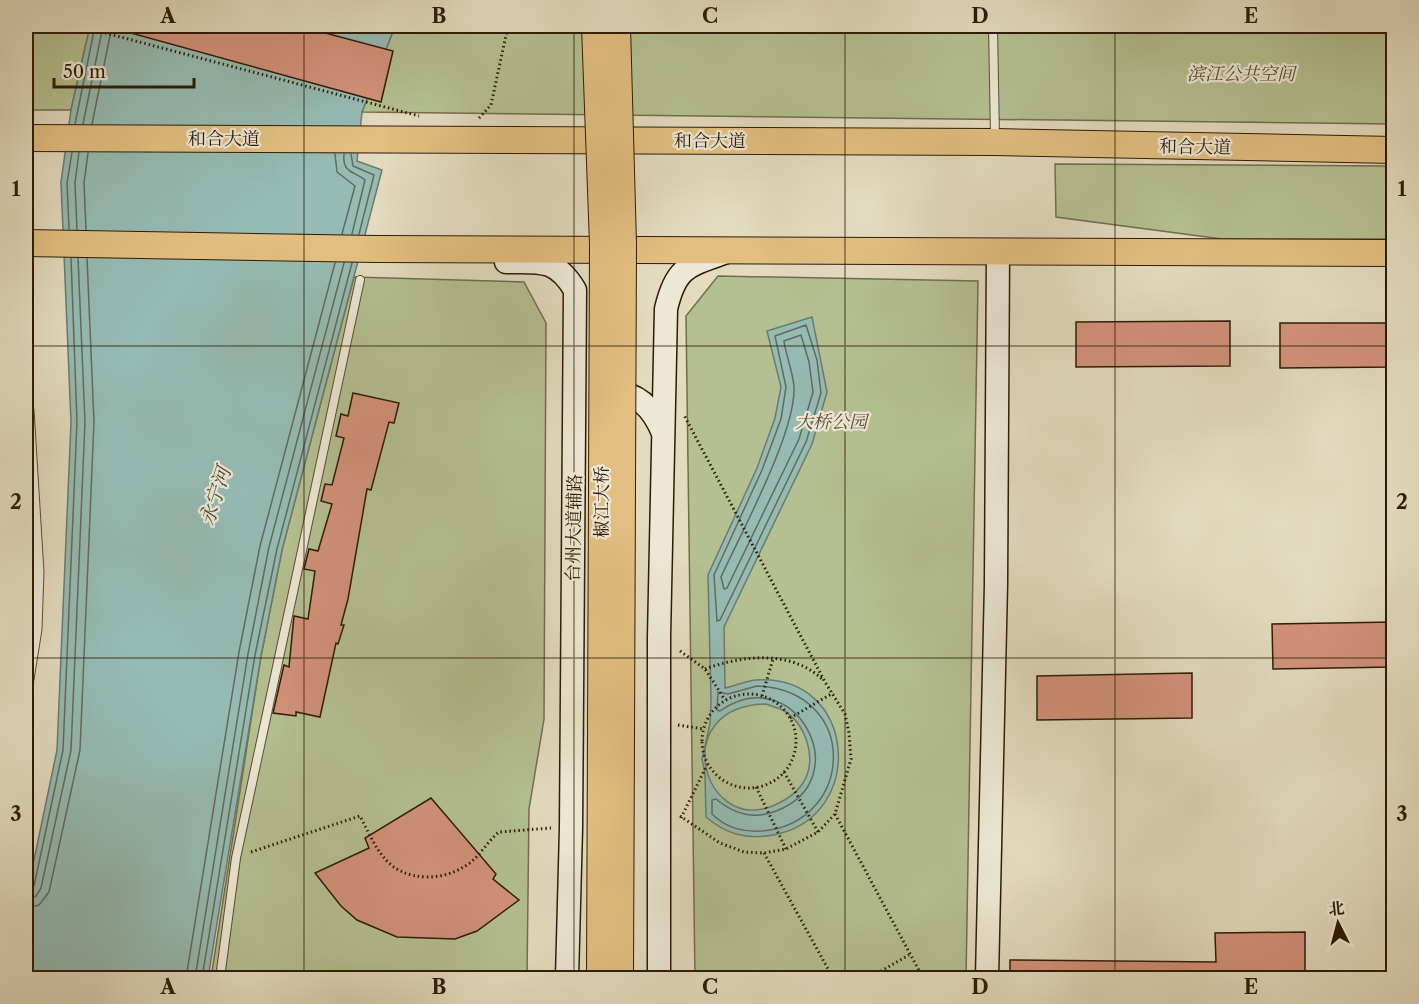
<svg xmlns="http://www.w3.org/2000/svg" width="1419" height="1004" viewBox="0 0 1419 1004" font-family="'Libre Caslon Text','Noto Serif SC',serif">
<rect width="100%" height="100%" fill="#e3dbbf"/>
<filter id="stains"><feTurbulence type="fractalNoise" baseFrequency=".00333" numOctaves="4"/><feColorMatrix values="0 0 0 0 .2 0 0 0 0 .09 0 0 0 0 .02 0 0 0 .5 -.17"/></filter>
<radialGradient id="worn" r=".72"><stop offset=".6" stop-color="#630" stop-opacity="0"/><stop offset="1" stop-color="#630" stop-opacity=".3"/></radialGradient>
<path fill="#b4c091" stroke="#716e4c" stroke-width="1.5" d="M26 26H90L71 110H26Z
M395 26H1393V124L362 112Z
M1055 164 1393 166V239H1222L1056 217Z
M718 276 978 281 966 978H695L686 316Z
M354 277 524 282 546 323 544 719 529 809 527 978H211L261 656 282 550Z"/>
<path fill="#95bbb3" stroke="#6c7b6e" stroke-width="1.5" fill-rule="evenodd" d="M90 26H395L362 112 357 161 382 170 282 550 261 656 208 978H26V898L57 750 71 422 61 182 71 110Z
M812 317 827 392 812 444 724 627 725 688C735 686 745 681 756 680 857 673 868 818 773 835 746 840 726 834 706 817L705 774 702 759 710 724 711 699 708 575 757 468 775 418 781 387 767 331ZM766 704C771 706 778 708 783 710 806 724 818 759 803 783 795 795 783 802 770 807 702 831 668 706 766 704Z"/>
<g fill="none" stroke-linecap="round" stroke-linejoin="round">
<path stroke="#626b5c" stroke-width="1.5" d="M75 124 95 26
M83 124 103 26
M92 124 112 26
M335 154 337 172 355 186 342 234
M344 154C342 173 354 171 365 180L352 234
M351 154 353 166 374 175 359 234
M69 229 67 183 72 152
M77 230 75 183 79 152
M86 230 84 183 88 153
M806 325 817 360 821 393 806 442 720 620 717 621 714 575 762 470 781 419 786 387 775 336Z
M801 335 809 362 813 392 799 439 727 588 724 589 721 577C741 533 796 432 794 387 793 372 786 356 784 341Z
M757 686C862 691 854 824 762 831 742 832 726 828 712 814V800L716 799C734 814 754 820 776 811 860 779 794 658 720 711L717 710 718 692 728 694Z
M26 891 34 886 63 750 77 422 71 258
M26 899 36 896 41 888 71 750 85 422 78 258
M26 908 39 905 49 892 80 750 94 422 87 258
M186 978 239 652 260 546 335 263
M195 978 248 654 269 547 344 263
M202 978 255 655 277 549 352 263"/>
</g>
<path fill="#d2927b" stroke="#2e1b06" stroke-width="1.5" d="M121 26H299L393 51 381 102 120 30Z
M1230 321V366L1076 367V322Z
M1280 323H1394V367L1280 368Z
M353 393 399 403 394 423 389 422 371 490 367 489 348 599 341 625H344L338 644 336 643 320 717 296 712V716L273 713 284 665 289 667 294 616 308 619 315 571 304 569 309 549 318 551 332 504 321 501 325 484 332 485 344 438 336 436 341 414 348 416Z
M1394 622V667L1273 669 1272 624Z
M1192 673V718L1037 720V676Z
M431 798 496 874 493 879 519 900 477 931 455 939 397 937 357 920 341 906 315 873 369 848 365 838Z
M1305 932V978H1010V960L1216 962 1215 933Z"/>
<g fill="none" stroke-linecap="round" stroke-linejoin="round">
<g stroke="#5b4b34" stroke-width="10">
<path id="lane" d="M993 26 995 138
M220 978 236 858 360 280"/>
</g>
<g stroke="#5b4b34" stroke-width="17">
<path id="street" d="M26 410 36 572 34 629 26 679"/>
</g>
<g stroke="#2e1b06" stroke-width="25">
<path id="secondary" d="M506 262C540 262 556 258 575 290L571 828 567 978
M607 394C637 389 653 409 663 433
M659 978V637L666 309C676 266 688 266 727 252
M987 978 996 584 998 252"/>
</g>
<g stroke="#2e1b06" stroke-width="28">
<path id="primary" d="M26 138 995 142 1394 150
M26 243 376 249 1394 253"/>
</g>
<path stroke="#2e1b06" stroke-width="3" stroke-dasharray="1.5 3" stroke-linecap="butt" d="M79 26 419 116
M479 118 491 105 508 26
M680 651 705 669 725 700
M705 669C743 655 791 650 822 679
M702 741a47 47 0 1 1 94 0a47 47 0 1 1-94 0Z
M762 696 773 659
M790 718 833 693
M678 725 703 729
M784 772 818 832
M756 787 786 849
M835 814 923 978
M680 816 720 843 744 852 764 853 786 849 818 832 835 814 851 759 849 733 845 714 825 682 684 415
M681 818 707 765
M251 852 360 816C377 849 386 876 428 877 443 877 458 872 471 862 481 854 488 841 499 832L551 828
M764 853 833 978
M869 978 909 955"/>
<use href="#lane" stroke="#ede8d5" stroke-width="8"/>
<use href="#street" stroke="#ede8d5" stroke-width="15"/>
<use href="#secondary" stroke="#ede8d5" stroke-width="22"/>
<use href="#primary" stroke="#e2be80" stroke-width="26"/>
<g stroke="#2e1b06" stroke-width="28" stroke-linecap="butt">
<path id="primary-bridge" d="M595 26 603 244 600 978
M617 26 623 244 620 978"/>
</g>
<use href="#primary-bridge" stroke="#e2be80" stroke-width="26"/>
</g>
<path fill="none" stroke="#2e1b06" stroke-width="1.5" stroke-opacity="0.55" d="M304 26V978M574 26V978M845 26V978M1115 26V978M26 346H1394M26 658H1394"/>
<g text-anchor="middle" stroke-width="4.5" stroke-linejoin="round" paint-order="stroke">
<g font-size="18" font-style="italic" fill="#564d30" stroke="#ede8d5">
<text x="1241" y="80">滨江公共空间</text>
<text x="831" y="428">大桥公园</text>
</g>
<g font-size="18" fill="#2e1b06" stroke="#ede8d5">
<text x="224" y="145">和合大道</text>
<text x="710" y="147">和合大道</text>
<text transform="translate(1195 147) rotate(1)" y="6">和合大道</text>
<text transform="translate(602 502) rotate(-90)" y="6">椒江大桥</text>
<text transform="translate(574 528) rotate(-89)" y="6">台州大道辅路</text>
</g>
<g font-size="20" font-style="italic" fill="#4d4b3a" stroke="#ede8d5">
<text transform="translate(215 496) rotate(-72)" y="7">永宁河</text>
</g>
</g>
<rect width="1419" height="1004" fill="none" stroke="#e3dbbf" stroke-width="66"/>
<g transform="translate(1338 923) rotate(354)" stroke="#ede8d5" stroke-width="4.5" paint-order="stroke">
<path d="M0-4.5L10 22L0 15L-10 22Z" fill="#2e1b06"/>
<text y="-9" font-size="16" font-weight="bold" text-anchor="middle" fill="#2e1b06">北</text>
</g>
<path d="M54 78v9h140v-9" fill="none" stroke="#2e1b06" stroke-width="3"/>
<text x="63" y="78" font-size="18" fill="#2e1b06" stroke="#ede8d5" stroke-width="4.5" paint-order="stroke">50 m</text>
<rect x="33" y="33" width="1353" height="938" fill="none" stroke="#2e1b06" stroke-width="2"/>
<g font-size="20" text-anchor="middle" font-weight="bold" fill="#2e1b06">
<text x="168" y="23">A</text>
<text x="439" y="23">B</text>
<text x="710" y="23">C</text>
<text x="980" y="23">D</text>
<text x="1251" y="23">E</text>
<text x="16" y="196">1</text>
<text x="1402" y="196">1</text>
<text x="16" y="509">2</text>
<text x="1402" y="509">2</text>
<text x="16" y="821">3</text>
<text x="1402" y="821">3</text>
<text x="168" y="994">A</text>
<text x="439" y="994">B</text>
<text x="710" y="994">C</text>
<text x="980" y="994">D</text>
<text x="1251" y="994">E</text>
</g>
<rect width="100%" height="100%" filter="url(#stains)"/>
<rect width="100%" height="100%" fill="url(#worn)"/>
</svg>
